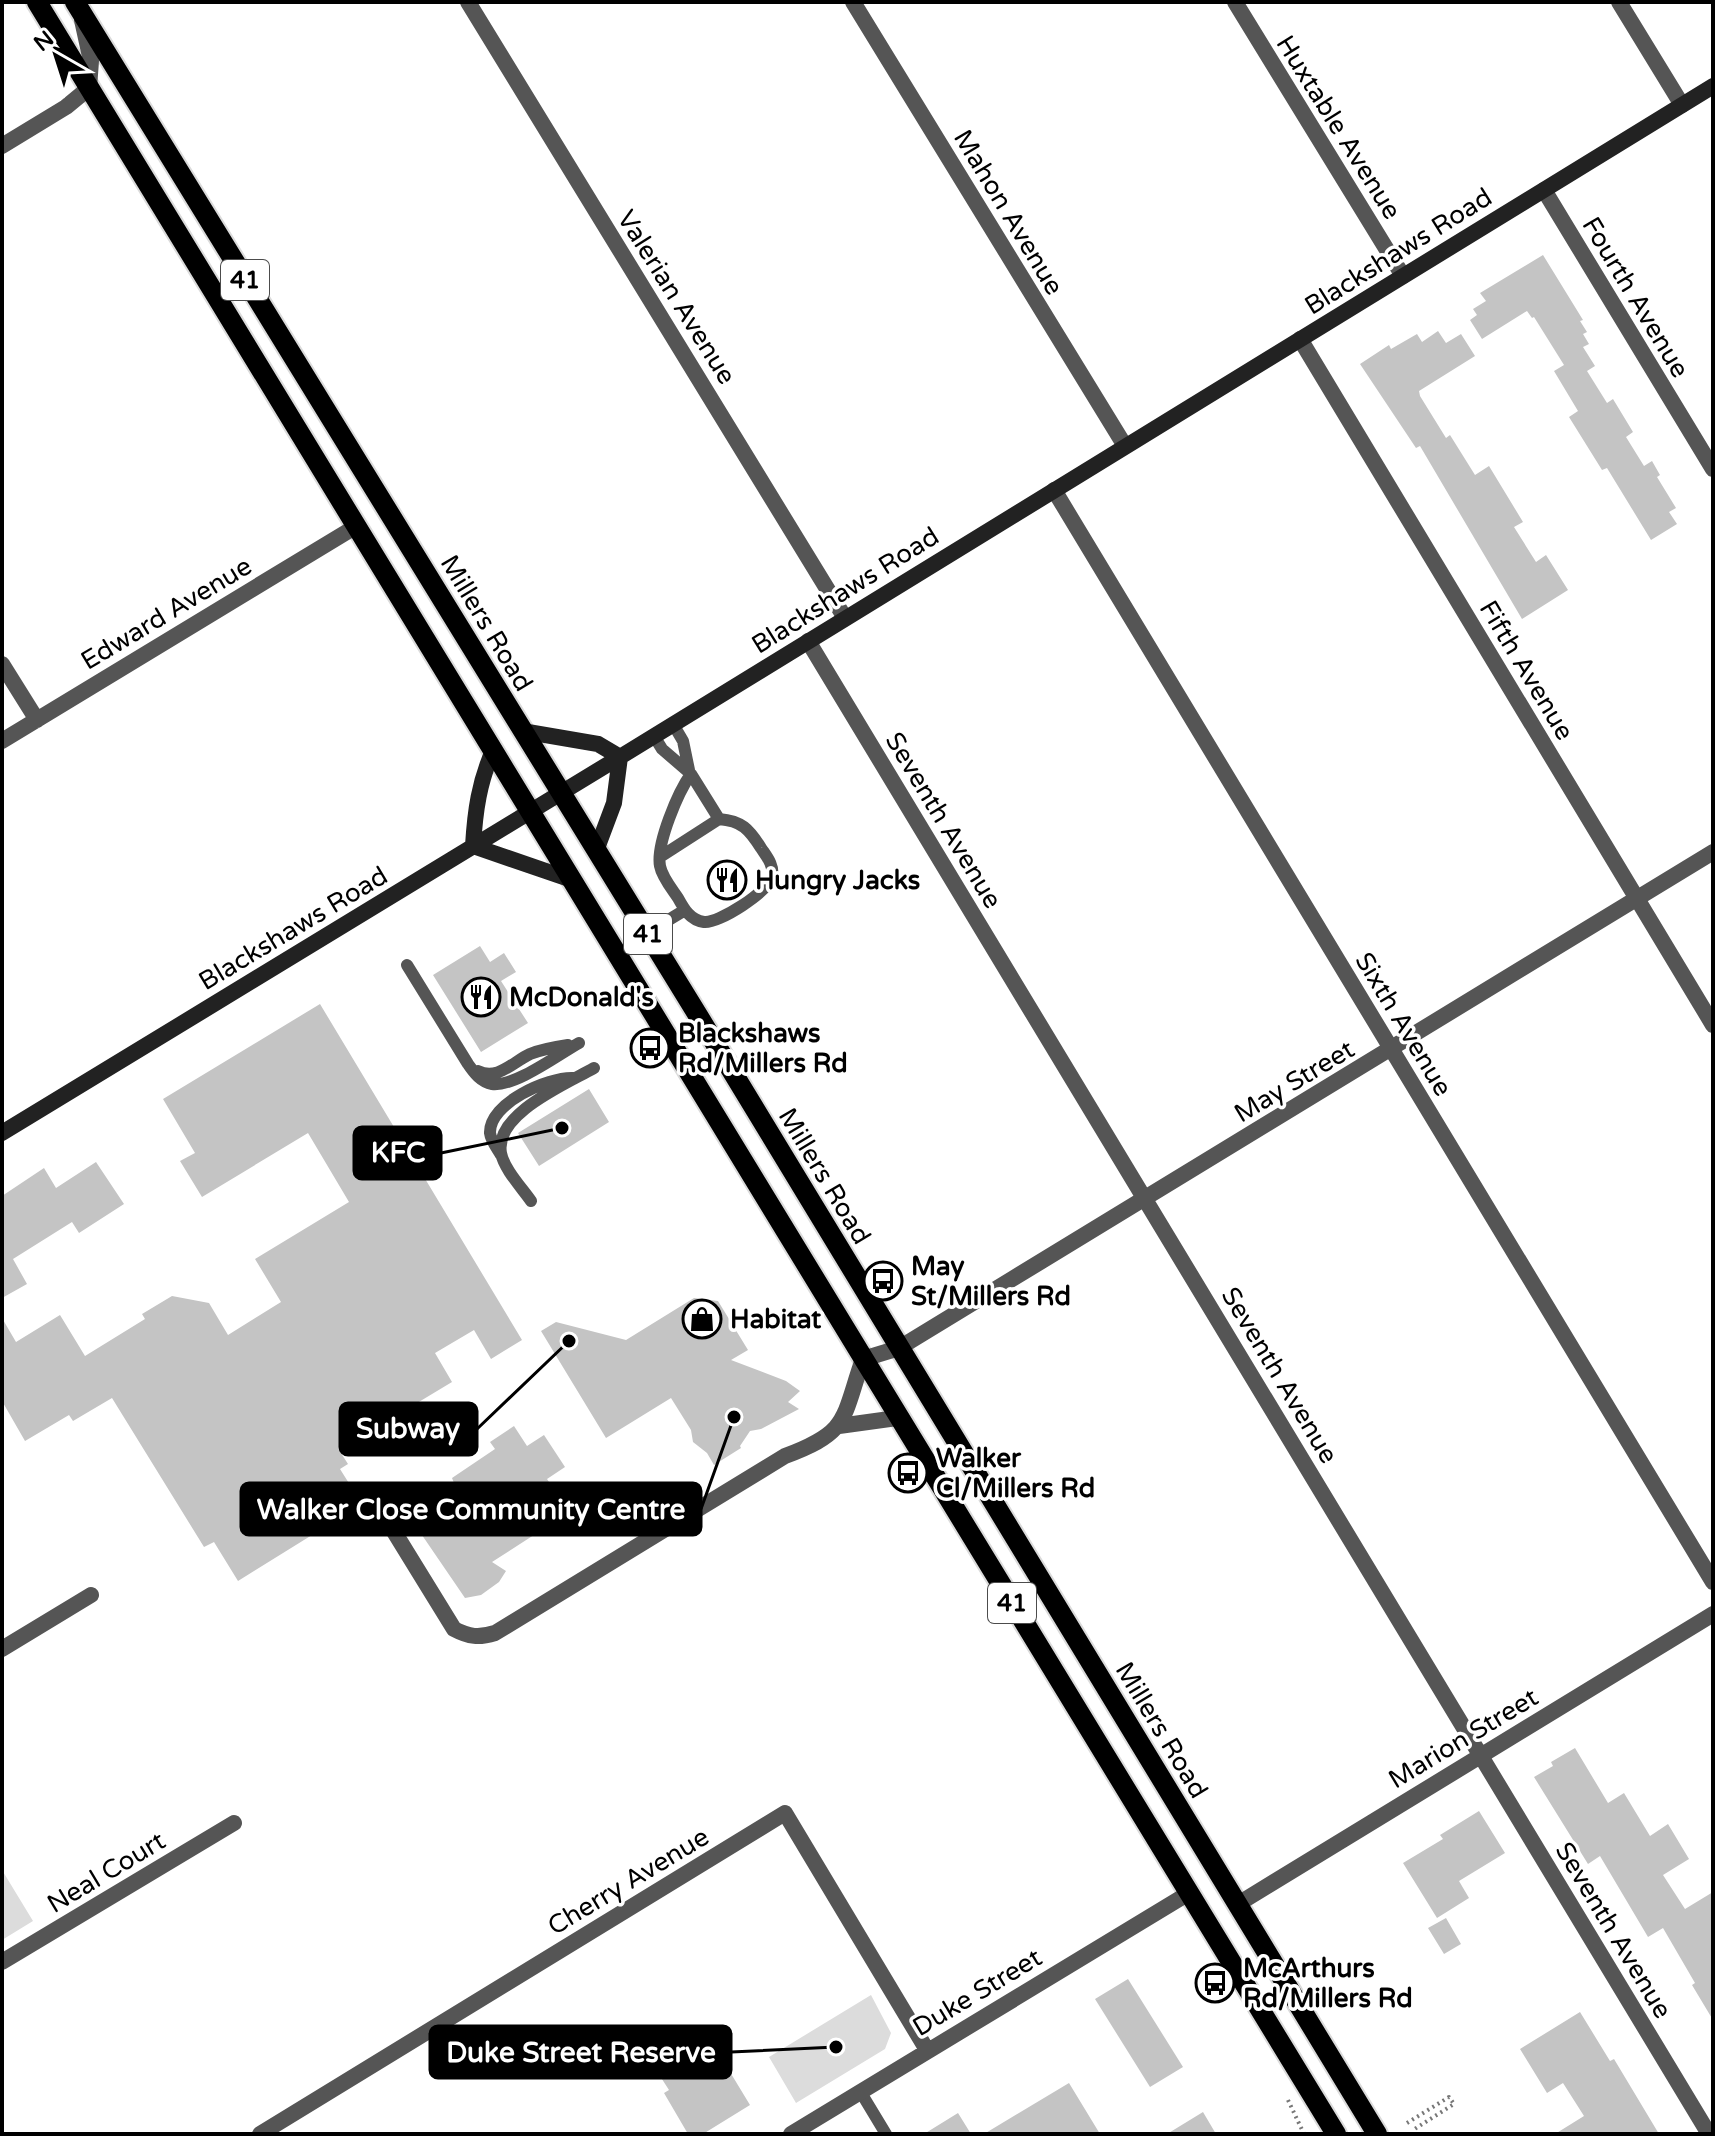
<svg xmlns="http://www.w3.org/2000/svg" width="1715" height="2136" viewBox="0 0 1715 2136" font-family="'Varela Round',sans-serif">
<rect width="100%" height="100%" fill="#fff"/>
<path fill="#dcdcdc" d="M2 1870 33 1921 2 1940Z
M871 1995 891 2033 885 2049 796 2103 769 2057Z"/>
<path fill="#c4c4c4" d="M1543 255 1583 320 1580 321 1587 332 1583 334 1589 344 1583 347 1595 366 1587 371 1607 403 1613 399 1633 432 1626 437 1644 466 1652 461 1660 475 1657 477 1676 508 1669 512 1677 524 1651 540 1607 468 1602 470 1569 417 1578 411 1554 371 1564 365 1534 317 1532 318 1527 311 1482 339 1470 320 1477 315 1473 309 1486 301 1480 293Z
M1438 331 1446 343 1461 334 1475 356 1419 391 1420 396 1446 438 1450 435 1475 475 1489 466 1523 522 1514 527 1536 562 1546 555 1568 590 1522 619 1420 446 1416 448 1360 364 1389 345 1391 349 1417 334 1422 342Z
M480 946 490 962 504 953 516 972 501 981 528 1023 481 1052 433 975Z
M320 1004 522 1340 491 1359 474 1330 435 1353 452 1382 339 1450 348 1464 340 1469 362 1504 238 1581 214 1542 204 1547 112 1398 73 1421 69 1415 25 1441 2 1401V1318L16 1342 60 1315 85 1356 145 1319 142 1314 172 1296 209 1303 228 1335 281 1302 255 1259 349 1202 308 1133 202 1197 180 1161 195 1153 163 1099Z
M589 1089 609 1122 539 1166 518 1133Z
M96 1162 124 1204 79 1233 72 1222 13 1259 27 1284 2 1298V1196L44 1168 56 1188Z
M694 1298 718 1301 748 1350 731 1360 786 1381 800 1391 788 1402 799 1409 761 1429 750 1431 740 1446 741 1448 714 1465 707 1453 693 1442 691 1430 671 1398 606 1438 541 1331 556 1322 626 1340Z
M514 1426 527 1446 544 1435 565 1467 547 1479 563 1503 531 1523 537 1533 492 1562 506 1571 499 1582 481 1595 465 1598 411 1519 419 1505 435 1498 432 1492 454 1483 452 1478 495 1449 490 1442Z
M1575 1748 1608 1803 1624 1793 1650 1836 1668 1824 1689 1859 1663 1875 1685 1909 1713 1892V2020L1692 1985 1695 1983 1663 1928 1648 1937 1600 1856 1588 1864 1534 1777 1553 1766 1551 1762Z
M1479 1811 1505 1853 1459 1881 1469 1898 1437 1918 1403 1863 1443 1839 1440 1835Z
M1446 1918 1461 1944 1444 1954 1428 1928Z
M1128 1979 1183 2067 1150 2087 1095 1999Z
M1580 2012 1610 2061 1614 2059 1659 2134H1555L1584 2116 1563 2083 1547 2093 1520 2049Z
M713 2044 750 2105 703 2134H688L664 2093 669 2090 660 2076Z
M1069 2083 1100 2134H984Z
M1203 2112 1216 2134H1167Z
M958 2113 971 2134H924Z"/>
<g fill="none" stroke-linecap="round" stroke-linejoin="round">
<g stroke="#dbdbdb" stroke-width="24">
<path id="primary" d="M37 2 1336 2134
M75 2 699 1017 1377 2134"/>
</g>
<path stroke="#777" stroke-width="4" stroke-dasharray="2 4" stroke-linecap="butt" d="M1288 2100 1304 2134
M1407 2123 1449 2097 1454 2104 1413 2130"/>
<path stroke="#555" stroke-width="12" d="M673 724 683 741 689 770
M654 736 662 749 691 774 719 819 660 857
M691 774C678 792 656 844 660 866 662 877 672 889 678 898 684 909 690 920 704 922 718 924 770 891 772 876 774 865 767 857 761 848 749 829 742 821 719 819
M647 933 685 910
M407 965 468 1064C474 1073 481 1082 492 1084 515 1087 559 1054 579 1043
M478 1071C497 1081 513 1062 530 1054 542 1049 555 1047 568 1045
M501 1155C497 1148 491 1141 490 1133 489 1103 548 1077 573 1078
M531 1201C522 1188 504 1169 501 1153 494 1114 566 1084 594 1068
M860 2091 886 2134"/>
<path stroke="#555" stroke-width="16" d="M468 2 845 618
M853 2 1125 446
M1235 2 1403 276
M1619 2 1682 105
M2 146 66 107 89 88 91 61 82 20
M1544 190 1713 469
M1300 339 1713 1025
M1054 490 1713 1582
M808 641 1709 2134
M2 664 37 720
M2 741 355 527
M839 1426 897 1418
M390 1525 454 1629C469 1637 479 1638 495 1633L785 1456C850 1432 842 1419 863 1359L899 1348 1713 852
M2 1649 91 1595
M1238 1904 1713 1614
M2 1962 234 1823
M260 2134 785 1813 927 2050
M791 2134 1189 1893"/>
<path stroke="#222" stroke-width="16" d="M522 731 598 744 620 757
M473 846 572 880
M473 846C475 812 479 781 494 749
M596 851 614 803 620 757
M2 1133 620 757 1713 86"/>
<use href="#primary" stroke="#000" stroke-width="20"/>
</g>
<defs>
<g id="restaurant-ring" transform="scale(2)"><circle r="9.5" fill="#fff" stroke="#000" stroke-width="1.5"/><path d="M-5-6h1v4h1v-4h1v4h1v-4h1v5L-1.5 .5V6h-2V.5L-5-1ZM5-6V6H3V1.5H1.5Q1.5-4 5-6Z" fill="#000"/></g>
<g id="bus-ring" transform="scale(2)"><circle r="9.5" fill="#fff" stroke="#000" stroke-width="1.5"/><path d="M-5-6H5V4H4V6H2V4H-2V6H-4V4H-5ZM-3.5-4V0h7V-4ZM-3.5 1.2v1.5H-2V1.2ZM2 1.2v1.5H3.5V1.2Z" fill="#000"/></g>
<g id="shop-ring" transform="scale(2)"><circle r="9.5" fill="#fff" stroke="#000" stroke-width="1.5"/><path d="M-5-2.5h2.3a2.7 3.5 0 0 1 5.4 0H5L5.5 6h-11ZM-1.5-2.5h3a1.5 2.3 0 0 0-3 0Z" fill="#000"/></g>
</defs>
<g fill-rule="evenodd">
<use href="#restaurant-ring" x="727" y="880"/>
<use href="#restaurant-ring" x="481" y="997"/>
<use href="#bus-ring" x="650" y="1048"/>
<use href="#bus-ring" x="883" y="1281"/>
<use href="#shop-ring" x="702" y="1319"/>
<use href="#bus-ring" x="908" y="1473"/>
<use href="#bus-ring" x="1215" y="1983"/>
</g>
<g text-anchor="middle" stroke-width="7" stroke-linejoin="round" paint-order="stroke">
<g fill="#fff" stroke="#4c4c4c" stroke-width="2">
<rect x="221" y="260" width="48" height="40" rx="6"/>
<rect x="624" y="914" width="48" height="40" rx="6"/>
<rect x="988" y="1583" width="48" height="40" rx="6"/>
</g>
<g font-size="24" font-weight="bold" fill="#000">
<text x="245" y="288">41</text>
<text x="648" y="942">41</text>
<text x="1012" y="1611">41</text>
</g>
<g font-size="26" fill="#000" stroke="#fff">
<text transform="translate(1339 127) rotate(58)" y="9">Huxtable Avenue</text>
<text transform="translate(1009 212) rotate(59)" y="9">Mahon Avenue</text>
<text transform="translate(1398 251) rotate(-32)" y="9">Blackshaws Road</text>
<text transform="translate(677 297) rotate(58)" y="9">Valerian Avenue</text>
<text transform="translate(1636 297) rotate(59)" y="9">Fourth Avenue</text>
<text transform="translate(845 590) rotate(-32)" y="9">Blackshaws Road</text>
<text transform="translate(166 613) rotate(-31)" y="9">Edward Avenue</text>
<text transform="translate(487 623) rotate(59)" y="9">Millers Road</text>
<text transform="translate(1527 670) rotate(59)" y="9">Fifth Avenue</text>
<text transform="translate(944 820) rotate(59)" y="9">Seventh Avenue</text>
<text transform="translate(293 928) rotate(-31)" y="9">Blackshaws Road</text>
<text transform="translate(1404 1024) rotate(59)" y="9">Sixth Avenue</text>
<text transform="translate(1294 1081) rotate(-31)" y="9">May Street</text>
<text transform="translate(825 1176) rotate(59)" y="9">Millers Road</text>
<text transform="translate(1280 1375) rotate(59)" y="9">Seventh Avenue</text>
<text transform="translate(1162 1730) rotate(59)" y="9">Millers Road</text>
<text transform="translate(1463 1738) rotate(-31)" y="9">Marion Street</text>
<text transform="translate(106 1872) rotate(-31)" y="9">Neal Court</text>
<text transform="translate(628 1881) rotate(-31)" y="9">Cherry Avenue</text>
<text transform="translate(1614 1930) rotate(59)" y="9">Seventh Avenue</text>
<text transform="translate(977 1992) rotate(-31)" y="9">Duke Street</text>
</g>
<g font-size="26" font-weight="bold" fill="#000" stroke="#fff" text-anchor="start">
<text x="755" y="889">Hungry Jacks</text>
<text x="509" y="1006">McDonald's</text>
<text x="678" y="1042">Blackshaws<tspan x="678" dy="30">Rd/Millers Rd</tspan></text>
<text x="911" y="1275">May<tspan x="911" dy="30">St/Millers Rd</tspan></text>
<text x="730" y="1328">Habitat</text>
<text x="936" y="1467">Walker<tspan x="936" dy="30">Cl/Millers Rd</tspan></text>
<text x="1243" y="1977">McArthurs<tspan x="1243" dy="30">Rd/Millers Rd</tspan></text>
</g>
</g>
<path fill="none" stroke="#000" stroke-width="3" d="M562 1128L441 1153M569 1341L477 1429M734 1417L701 1509M836 2047L731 2052"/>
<g fill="#000" stroke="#fff" stroke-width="3">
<circle cx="562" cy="1128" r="8"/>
<circle cx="569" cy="1341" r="8"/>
<circle cx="734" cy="1417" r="8"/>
<circle cx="836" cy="2047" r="8"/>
</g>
<g fill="#000" stroke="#000" stroke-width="3">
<rect x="354" y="1127" width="87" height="52" rx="8"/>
<rect x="340" y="1403" width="137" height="52" rx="8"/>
<rect x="241" y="1483" width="460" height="52" rx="8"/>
<rect x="430" y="2026" width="301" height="52" rx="8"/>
</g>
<g font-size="28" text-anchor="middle" font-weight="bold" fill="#fff">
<text x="398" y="1162">KFC</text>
<text x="408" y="1438">Subway</text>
<text x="471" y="1519">Walker Close Community Centre</text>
<text x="581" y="2062">Duke Street Reserve</text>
</g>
<rect width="1715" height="2136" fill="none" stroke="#000000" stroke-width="8"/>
<g transform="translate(56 56) rotate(321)" stroke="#ffffff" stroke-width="6" paint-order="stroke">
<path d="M0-6L14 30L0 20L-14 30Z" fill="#000000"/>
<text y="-12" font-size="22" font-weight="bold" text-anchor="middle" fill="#000000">N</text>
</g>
</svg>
